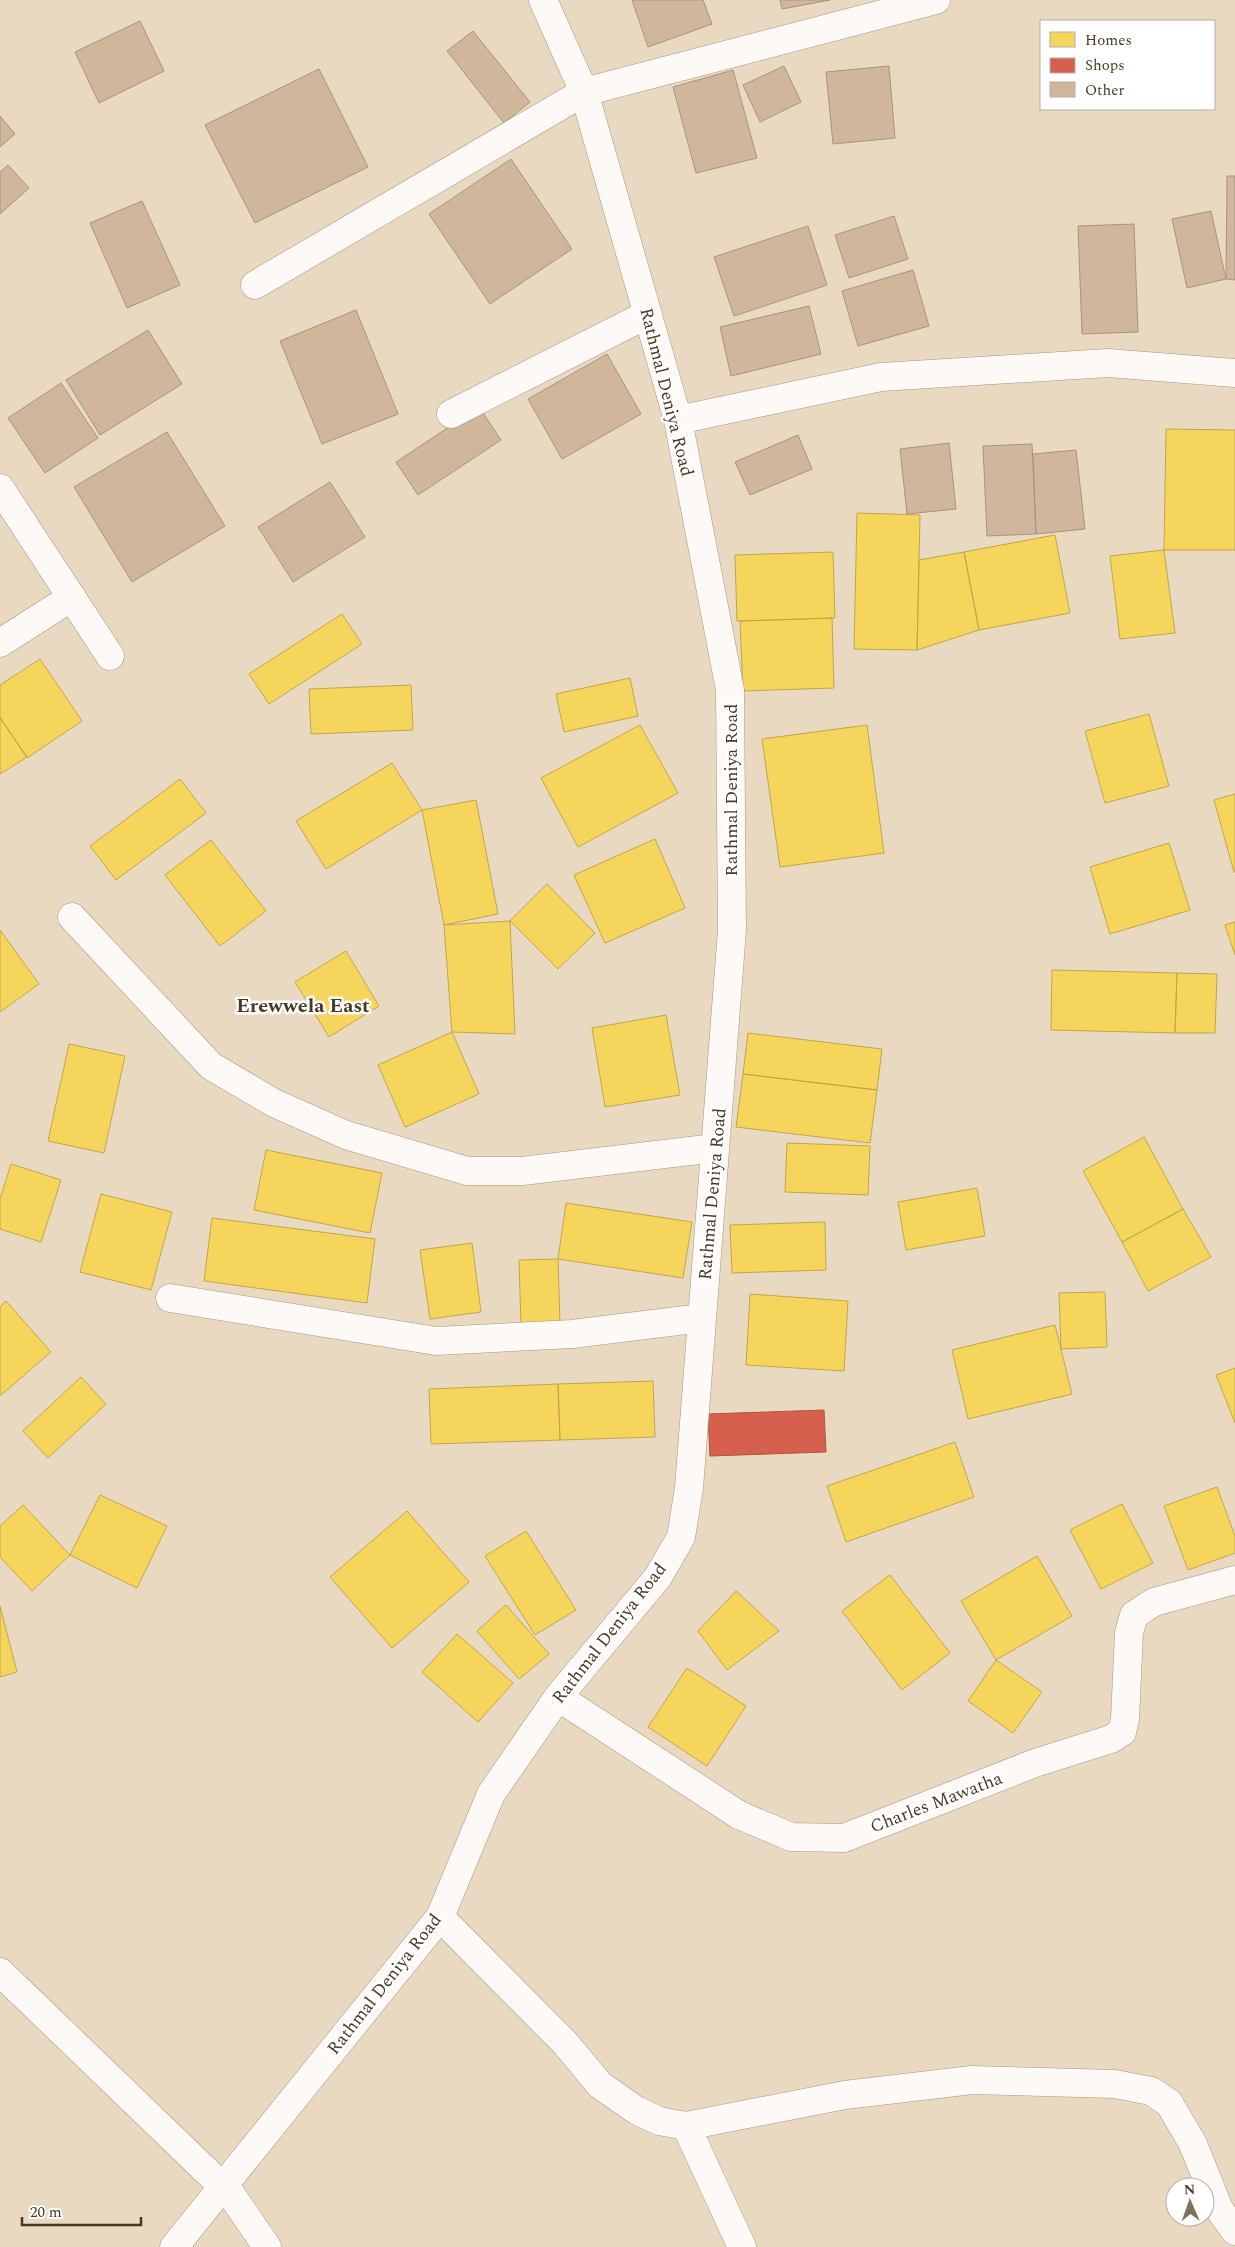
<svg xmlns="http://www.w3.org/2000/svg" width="1235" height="2247" viewBox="0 0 1235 2247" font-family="Spectral,serif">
<rect width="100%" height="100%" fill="#e9d9c0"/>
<path fill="#f6d55c" stroke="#c2a64b" d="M1166 429 1235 430V550H1164Z
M857 513 920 515 917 650 854 649Z
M1055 535 1070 613 979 630 964 552Z
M1164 550 1175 633 1120 639 1110 556Z
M833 552 835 618 737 621 735 555Z
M964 552 979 630 917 650 919 560Z
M342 614 362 644 269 704 249 674Z
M832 618 834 688 743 691 740 621Z
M40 659 82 721 27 758 0 717V685Z
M630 678 638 716 564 732 556 694Z
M411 685 413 730 311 734 309 689Z
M1149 714 1169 786 1105 803 1085 731Z
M0 718 27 757 0 774Z
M640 725 678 793 578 847 541 778Z
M867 725 884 853 780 867 762 739Z
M392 763 422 810 326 869 296 821Z
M180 779 206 813 116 880 90 846Z
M1235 794V872H1234L1214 800Z
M476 800 498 914 444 925 422 810Z
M655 839 685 908 605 943 574 875Z
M211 840 266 911 220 946 165 875Z
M1169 843 1190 910 1110 934 1090 867Z
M547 884 595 933 558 969 510 921Z
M510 921 515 1034 452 1032 444 925Z
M1235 922V955L1225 925Z
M0 930 39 984 0 1012Z
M346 951 379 1006 329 1037 295 982Z
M1052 970 1177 973 1175 1033 1051 1030Z
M1177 973 1217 974 1215 1033H1175Z
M666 1015 680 1095 605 1107 592 1028Z
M452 1032 479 1094 405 1127 378 1065Z
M748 1033 882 1049 877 1090 743 1074Z
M69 1044 125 1056 104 1153 48 1141Z
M743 1074 877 1090 870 1143 736 1127Z
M1144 1137 1183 1209 1122 1242 1083 1171Z
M787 1143 870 1146 868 1195 785 1192Z
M266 1150 382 1173 370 1233 254 1210Z
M11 1164 61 1180 41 1242 0 1229V1199Z
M977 1188 985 1236 906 1250 898 1202Z
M101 1194 172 1212 151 1290 80 1272Z
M566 1203 692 1222 683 1278 558 1259Z
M1183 1209 1211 1257 1148 1291 1122 1242Z
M212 1218 375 1239 367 1303 204 1281Z
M825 1222 826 1270 732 1273 730 1225Z
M472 1243 481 1312 430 1319 420 1250Z
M558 1259 560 1325 521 1327 519 1260Z
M1105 1292 1107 1347 1061 1349 1059 1293Z
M750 1294 848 1301 844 1371 746 1365Z
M6 1301 51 1352 0 1396V1307Z
M1055 1325 1072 1394 968 1419 952 1350Z
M1235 1368V1423L1216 1375Z
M81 1377 106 1404 48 1458 23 1431Z
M653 1381 655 1437 560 1440 558 1384Z
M558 1384 560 1440 431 1444 429 1389Z
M955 1442 974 1497 846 1542 827 1486Z
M1217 1487 1235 1536V1553L1188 1570 1164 1506Z
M100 1495 167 1526 137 1588 70 1555Z
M1122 1504 1153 1563 1101 1589 1070 1530Z
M23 1505 70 1555 32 1591 0 1557V1526Z
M407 1511 469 1582 392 1648 330 1577Z
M526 1531 576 1610 535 1635 485 1556Z
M1037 1556 1072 1616 996 1660 961 1601Z
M890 1575 950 1653 902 1690 842 1611Z
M736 1591 779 1631 727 1670 698 1631Z
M506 1605 549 1654 519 1679 477 1631Z
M0 1606 17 1672 0 1677Z
M457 1634 513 1683 478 1722 422 1672Z
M996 1660 1042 1692 1013 1733 968 1701Z
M687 1668 746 1706 707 1766 648 1727Z"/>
<path fill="#d6604d" stroke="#ab5540" d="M824 1410 826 1452 710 1456 708 1414Z"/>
<path fill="#d0b69a" stroke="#a59582" d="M632 0H703L712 24 648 47Z
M780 0H830L782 9Z
M140 21 164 71 99 103 75 52Z
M473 31 530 102 504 123 447 51Z
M784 66 801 102 760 122 743 85Z
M889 66 895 138 833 144 826 72Z
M319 69 368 167 255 223 205 125Z
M733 70 757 158 696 173 673 87Z
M0 116 15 134 0 147Z
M511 159 572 249 490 304 429 214Z
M8 165 29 188 0 214V172Z
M1227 176H1235V280L1226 279Z
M142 201 180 285 127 308 90 223Z
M1211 211 1226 279 1187 288 1172 219Z
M894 216 908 259 849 278 835 235Z
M1134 224 1138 332 1082 334 1078 226Z
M808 226 827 285 734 316 714 257Z
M913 270 929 326 858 346 842 291Z
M809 306 821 354 731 376 720 327Z
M356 310 398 414 322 444 280 341Z
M148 330 182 384 100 435 66 380Z
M607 354 641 414 562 459 528 399Z
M61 383 98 438 45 473 8 418Z
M479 407 501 440 418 495 396 462Z
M167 432 225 526 132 582 74 487Z
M798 435 812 469 750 495 735 462Z
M949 443 956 509 907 514 900 449Z
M1032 444 1036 534 987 536 983 446Z
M1076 450 1085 529 1036 534 1033 454Z
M330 482 365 537 293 582 258 527Z"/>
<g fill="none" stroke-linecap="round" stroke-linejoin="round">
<g stroke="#a59882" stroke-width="29">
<path id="minor" d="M255 285 584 92 936 0
M451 414 648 314
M678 420 881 377 1108 363 1235 373
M0 488 110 656
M0 643 72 597
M72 917 211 1066 274 1103 346 1135 467 1171H522L715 1148
M170 1298 436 1341 572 1334 702 1318
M558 1697 739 1815 791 1837 844 1838 1035 1763 1111 1739 1122 1732 1125 1719 1129 1633 1134 1615 1154 1602 1235 1580
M440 1917 566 2044 600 2085 636 2110 659 2121 686 2126 845 2095 972 2080 1115 2084 1151 2091 1169 2103 1193 2144 1219 2209 1235 2231
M0 1972 222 2186
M686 2126 742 2247
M224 2184 267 2247
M174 2247 440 1917 491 1794 558 1697 658 1577 681 1537 689 1488 732 930 730 690 678 420 584 92 543 0"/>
</g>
<use href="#minor" stroke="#fcf9f6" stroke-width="28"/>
</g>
<g text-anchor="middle" stroke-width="5" stroke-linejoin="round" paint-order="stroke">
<g font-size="18" fill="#483a22" stroke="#fff">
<text transform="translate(667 392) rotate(76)" y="6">Rathmal Deniya Road</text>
<text transform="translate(731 790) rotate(-90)" y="6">Rathmal Deniya Road</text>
<text transform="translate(712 1194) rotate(-85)" y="6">Rathmal Deniya Road</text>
<text transform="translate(609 1633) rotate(-52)" y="6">Rathmal Deniya Road</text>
<text transform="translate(936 1802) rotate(-21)" y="6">Charles Mawatha</text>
<text transform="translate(384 1984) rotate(-52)" y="6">Rathmal Deniya Road</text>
</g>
<g font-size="20" font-weight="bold" fill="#483a22" stroke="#fff">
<text x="303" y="1012">Erewwela East</text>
</g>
</g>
<rect x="1040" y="20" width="175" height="90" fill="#ffffff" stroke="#b6b0a7"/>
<rect x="1050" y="32" width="25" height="15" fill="#f6d55c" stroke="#b6b0a7"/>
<text x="1085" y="45" font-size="15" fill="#483a22">Homes</text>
<rect x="1050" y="58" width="25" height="15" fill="#d6604d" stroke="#b6b0a7"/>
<text x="1085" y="70" font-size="15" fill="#483a22">Shops</text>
<rect x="1050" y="82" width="25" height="15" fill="#d0b69a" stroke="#b6b0a7"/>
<text x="1085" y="95" font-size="15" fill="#483a22">Other</text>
<g transform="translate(1190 2202) rotate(358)"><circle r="24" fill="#ffffff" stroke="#b6b0a7"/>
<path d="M0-4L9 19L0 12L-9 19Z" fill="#807259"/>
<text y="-8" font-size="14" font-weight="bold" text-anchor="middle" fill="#483a22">N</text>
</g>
<path d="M22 2217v8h119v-8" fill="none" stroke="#483a22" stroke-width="2.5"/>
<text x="30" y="2217" font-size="15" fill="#483a22" stroke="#ffffff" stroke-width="4" paint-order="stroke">20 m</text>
</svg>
